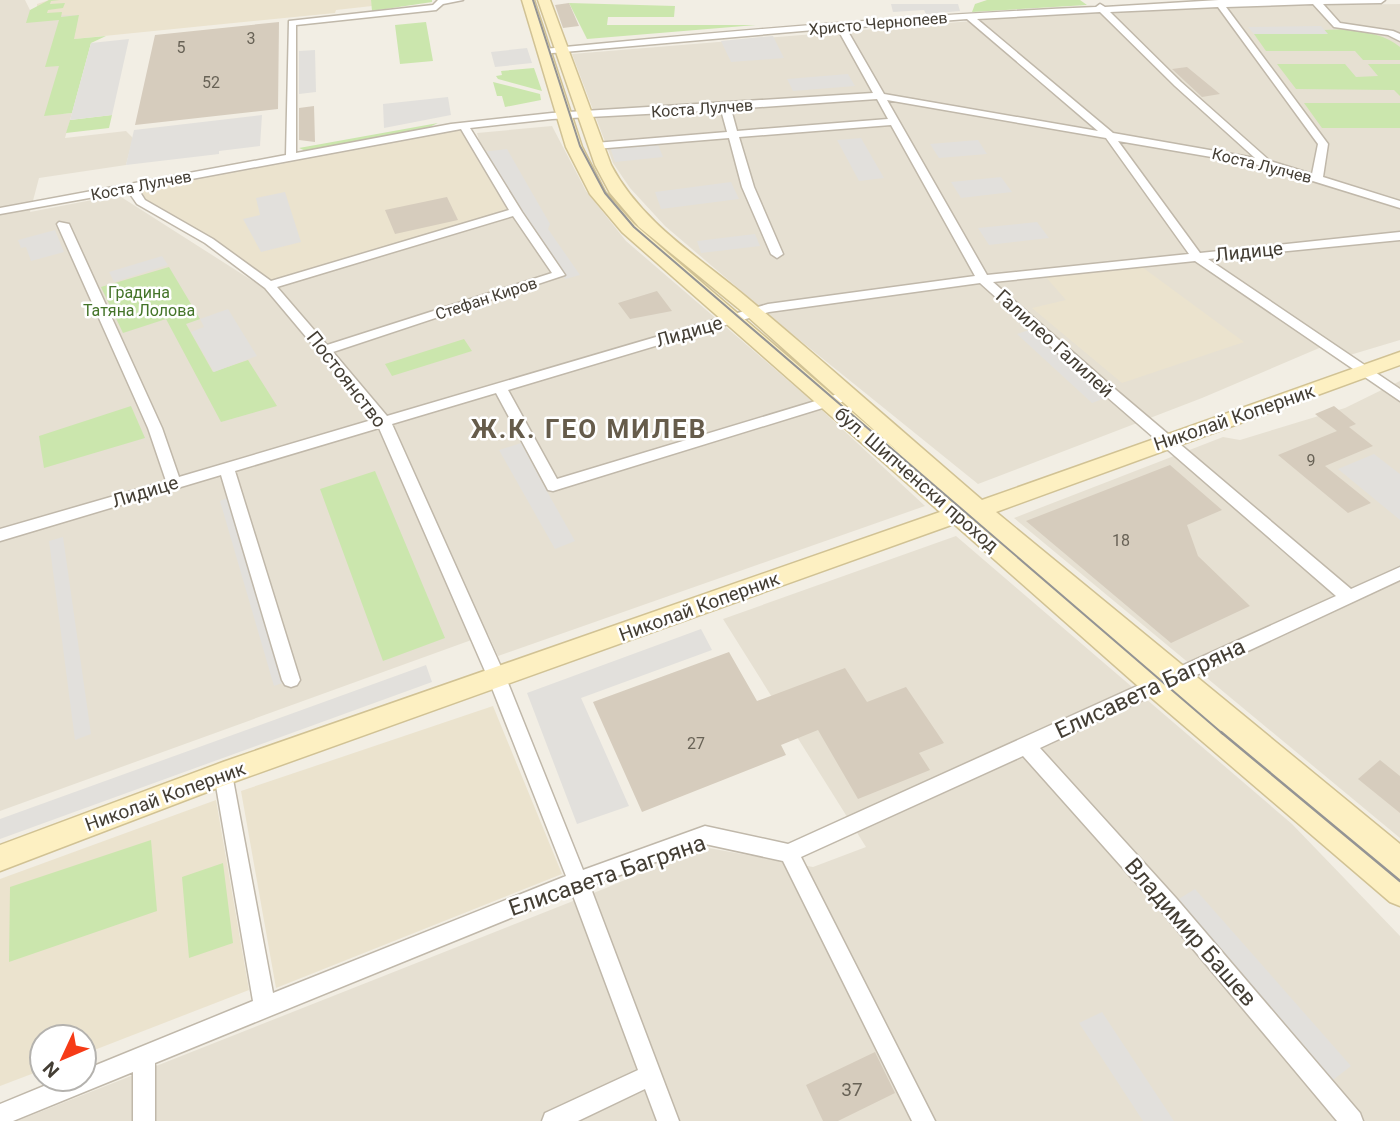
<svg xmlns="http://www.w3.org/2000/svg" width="1400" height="1121" viewBox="0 0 1400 1121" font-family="Roboto,sans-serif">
<rect width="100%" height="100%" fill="#f2eee4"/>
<path fill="#e6e0d2" d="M0 0H25L30 10 37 15H79L63 114 72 113 65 138 126 131 133 138 126 165 39 178 30 212 118 195 267 290 525 209 481 148 477 133 552 126 586 191 626 241 812 401 925 506 498 656 488 634 0 811Z
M1400 4V340L1350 355 1331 343 1202 398 978 484 786 329 665 226 630 188 613 163 572 54 1130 8Z
M1400 381V838L1014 518 1223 437 1240 440 1345 408Z
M956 536 1292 824 1400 936V1121H17L606 888 703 847 813 867 866 847 723 619Z"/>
<path fill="#ebe3ce" d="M49 0H371L372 6 336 10 335 13 74 39 79 15H37V4Z
M464 126 516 212 269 285 242 264 141 202 132 186Z
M1142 267 1244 342 1122 383 1032 308 1066 300 1045 276Z
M493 706 562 874 276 988 241 791Z
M216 800 249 990 84 1054V1037H42V1070L0 1086V879Z"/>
<path fill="#cbe6ad" d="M49 0H60L51 1 50 4 65 3 63 8 48 10 47 13 62 12 61 17 79 15 74 39 106 36 91 43 72 113 44 116 59 66 45 67 59 20 26 23 30 10Z
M371 0H432V2L372 11Z
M987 0H1080L1087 5 972 12 975 4Z
M569 3 675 6 674 17H608L607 25H756L587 39Z
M426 22 433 61 400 64 395 25Z
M1350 29C1368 33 1386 35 1400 47V60H1363L1355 51H1266L1254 34H1327L1324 30Z
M1277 64H1345L1356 77 1378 76 1368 64H1400V96L1394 90 1296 89Z
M534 68 542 91 498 79 496 76 502 75 501 71Z
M493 82 540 94 541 100 505 107 502 96H497Z
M1304 103H1400V128H1322Z
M112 115 109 128 66 133 70 120Z
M438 123 421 131 308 152 299 148Z
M169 267 200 319 186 324 213 372 248 360 277 406 221 422 166 319 123 333 101 287Z
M464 339 472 351 392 376 385 364Z
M131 406 145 438 44 468 39 436Z
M375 471 445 638 383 661 320 489Z
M151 840 157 911 9 962 10 887Z
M223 863 233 943 189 958 182 877Z"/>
<path fill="#e2e0dc" d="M891 4H958L960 11 926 14 924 10 893 12Z
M1321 26 1328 34H1254L1248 27Z
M773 36 784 58 731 62 721 41Z
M129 39 112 115 70 120 91 43Z
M527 48 532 63 495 67 491 52Z
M315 50 316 92 299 94V51Z
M848 74 855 86 793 91 787 79Z
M448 97 451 115 384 128 383 104Z
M262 115 260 146 219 151V154L126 165 134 130Z
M861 138 884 178 859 181 837 140Z
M978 140 987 154 939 158 930 144Z
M657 142 663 157 615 162 610 147Z
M507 149 550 224 548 229 580 275 565 279 482 152Z
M1001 177 1012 192 961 198 951 182Z
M731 182 739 199 661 209 655 192Z
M285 192 301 242 261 252 243 219 260 215 256 198Z
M1037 222 1049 238 989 245 978 228Z
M55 230 64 252 31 261 26 247 21 248 18 240Z
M755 234 760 246 701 253 697 241Z
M162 256 168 265 114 282 109 272Z
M228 309 257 356 214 372 191 332 204 327 200 319Z
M1032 329 1108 397 1092 403 1017 334Z
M521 443 544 486 575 541 555 549 499 450Z
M1374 454 1400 474V520L1338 469Z
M230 497 285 682 274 686 220 501Z
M63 537 91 734 75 740 49 541Z
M701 629 712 650 581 698 629 806 577 824 527 693Z
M426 665 432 682 0 839V819Z
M1195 889 1351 1066 1324 1087 1169 905Z
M1102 1012 1174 1121H1143L1079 1023Z"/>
<path fill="#d6ccbd" d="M569 3 579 26 563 28 555 5Z
M279 22 278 109 135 125 155 35Z
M1187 67 1220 94 1202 97 1172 69Z
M314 106 315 142 299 140V108Z
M447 197 458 220 395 234 385 210Z
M657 291 672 311 630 319 618 303Z
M1334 406 1356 424 1349 427 1373 446 1325 466 1371 503 1348 513 1278 455 1337 431 1315 414Z
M1170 465 1222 510 1187 525 1198 556 1250 606 1171 643 1026 521Z
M729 652 757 701 845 668 867 702 906 687 944 743 919 753 930 770 858 799 818 730 781 745 786 755 642 812 593 702Z
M1380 760 1400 776V813L1358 779Z
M875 1052 895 1093 838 1121H823L806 1085Z"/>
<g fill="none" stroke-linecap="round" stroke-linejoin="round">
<g stroke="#c0b8aa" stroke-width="3">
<path id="street" d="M438 0H463L443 4 436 10 296 25V153L451 124 552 113 873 93 837 28 541 54 539 52 544 49C728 31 912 15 1096 7L1100 4 1105 7 1219 0H1385L1381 3 1323 4 1340 23 1393 31 1400 34V41L1388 35 1334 27 1313 4 1226 7 1328 144 1323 177 1400 201V208L1264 166 1118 141 1200 253 1400 232V240L1208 259 1400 389V401L1195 261 993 282 1109 384 1351 589 1400 567V580L1040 748 1176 898 1360 1113 1363 1121H1337L1162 912 1023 756 801 857 935 1121H912L783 861 705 844 590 886 679 1121H657L645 1089 578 1121H542L545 1113 638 1070 572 893 155 1063V1121H133V1072L13 1121H0V1104L61 1079H84V1070L253 1001 214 774 216 768 223 766 230 768 232 774 273 993 566 876 488 678 379 428 235 471 300 680 297 685 291 687 285 685 282 680 221 475 0 541V529L166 481 148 428 57 224 59 222 69 224 162 428 179 477 375 419 265 288 205 243 137 204 128 191 0 214V208L286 155 289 21 433 5ZM1218 7 1318 144 1312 174 1270 161 1181 82 1110 12ZM1100 12 1175 86 1255 158 1113 133 977 19ZM967 19 1098 131 884 94 846 28ZM877 99 888 119 737 131 731 109ZM887 100 1106 138 1189 254 987 275ZM721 110 727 132 595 143 590 146 595 149 729 138 742 187 771 254 777 258 783 254 754 187 739 137 891 125 975 276 768 304 387 416 333 352 565 275 522 212 470 128 552 119ZM461 129 509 210 271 281 213 239 145 200 138 189ZM513 216 552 273 327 345 277 287ZM980 283 1099 390 1336 596 788 844 705 826 583 870 506 678 392 424 496 393 548 490 553 491 842 402 844 399 837 394 832 396 557 479 508 390 769 312Z"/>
</g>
<g stroke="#d1c294" stroke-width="3">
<path id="secondary" d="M522 0H534L582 147 605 192 634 224 902 455 738 308 639 227 610 193 595 165 538 0H550L611 165C642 224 702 259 751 301 829 366 905 434 982 500L1400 352V365L996 512 1400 844V906L1390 902 1147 694 954 524 228 784 0 871V845L223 762 940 512 622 232 590 194 566 147Z"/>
</g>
<use href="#street" fill="#fff" fill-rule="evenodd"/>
<use href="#secondary" fill="#fdf0c2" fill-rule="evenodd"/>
<path stroke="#949494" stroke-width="2" d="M533 0 580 146 605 193 634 227 1223 734"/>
<path stroke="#949494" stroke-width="2.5" d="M1221 732 1400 881"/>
</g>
<g text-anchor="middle" stroke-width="5" stroke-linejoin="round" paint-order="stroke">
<g font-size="16" fill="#443e34" stroke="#fff">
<text transform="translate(878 23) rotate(-5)" y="6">Христо Чернопеев</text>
<text transform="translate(702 108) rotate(-4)" y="6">Коста Лулчев</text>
<text transform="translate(1262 165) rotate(14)" y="6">Коста Лулчев</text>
<text transform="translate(141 185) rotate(-11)" y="6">Коста Лулчев</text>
<text transform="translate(486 298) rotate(-18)" y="6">Стефан Киров</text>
</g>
<g font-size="16" fill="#686256">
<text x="251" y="44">3</text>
<text x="181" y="53">5</text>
<text x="211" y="88">52</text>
<text x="1311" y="466">9</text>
<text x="1121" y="546">18</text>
<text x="696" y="749">27</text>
</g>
<g font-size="16" fill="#447429" stroke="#fff">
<text x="139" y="298">Градина<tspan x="139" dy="18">Татяна Лолова</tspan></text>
</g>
<g font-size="19" fill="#443e34" stroke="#fff">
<text transform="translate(1249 251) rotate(-6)" y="7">Лидице</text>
<text transform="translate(689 331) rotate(-16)" y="7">Лидице</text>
<text transform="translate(1055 343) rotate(42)" y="7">Галилео Галилей</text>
<text transform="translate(347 379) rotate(52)" y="7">Постоянство</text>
<text transform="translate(1234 417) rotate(-19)" y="7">Николай Коперник</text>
<text transform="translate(917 479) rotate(41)" y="7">бул. Шипченски проход</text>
<text transform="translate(145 491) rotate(-17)" y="7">Лидице</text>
<text transform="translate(699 606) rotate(-20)" y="7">Николай Коперник</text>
<text transform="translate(165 796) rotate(-20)" y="7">Николай Коперник</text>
</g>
<g font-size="19" fill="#686256">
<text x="852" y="1096">37</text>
</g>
<g font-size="23" fill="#443e34" stroke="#fff">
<text transform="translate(1150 688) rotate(-25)" y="8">Елисавета Багряна</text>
<text transform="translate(607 875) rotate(-19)" y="8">Елисавета Багряна</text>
<text transform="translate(1191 932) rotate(49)" y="8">Владимир Башев</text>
</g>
<g font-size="26" font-weight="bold" letter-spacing="2" fill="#665c4b" stroke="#fff">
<text x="589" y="438">Ж.К. ГЕО МИЛЕВ</text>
</g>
</g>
<g transform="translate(63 1058) rotate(226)"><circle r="33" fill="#ffffff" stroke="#b4b2ae" stroke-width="2"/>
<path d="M0-5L12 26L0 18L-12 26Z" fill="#f63b17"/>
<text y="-10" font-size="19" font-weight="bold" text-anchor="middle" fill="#443e34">N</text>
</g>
</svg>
